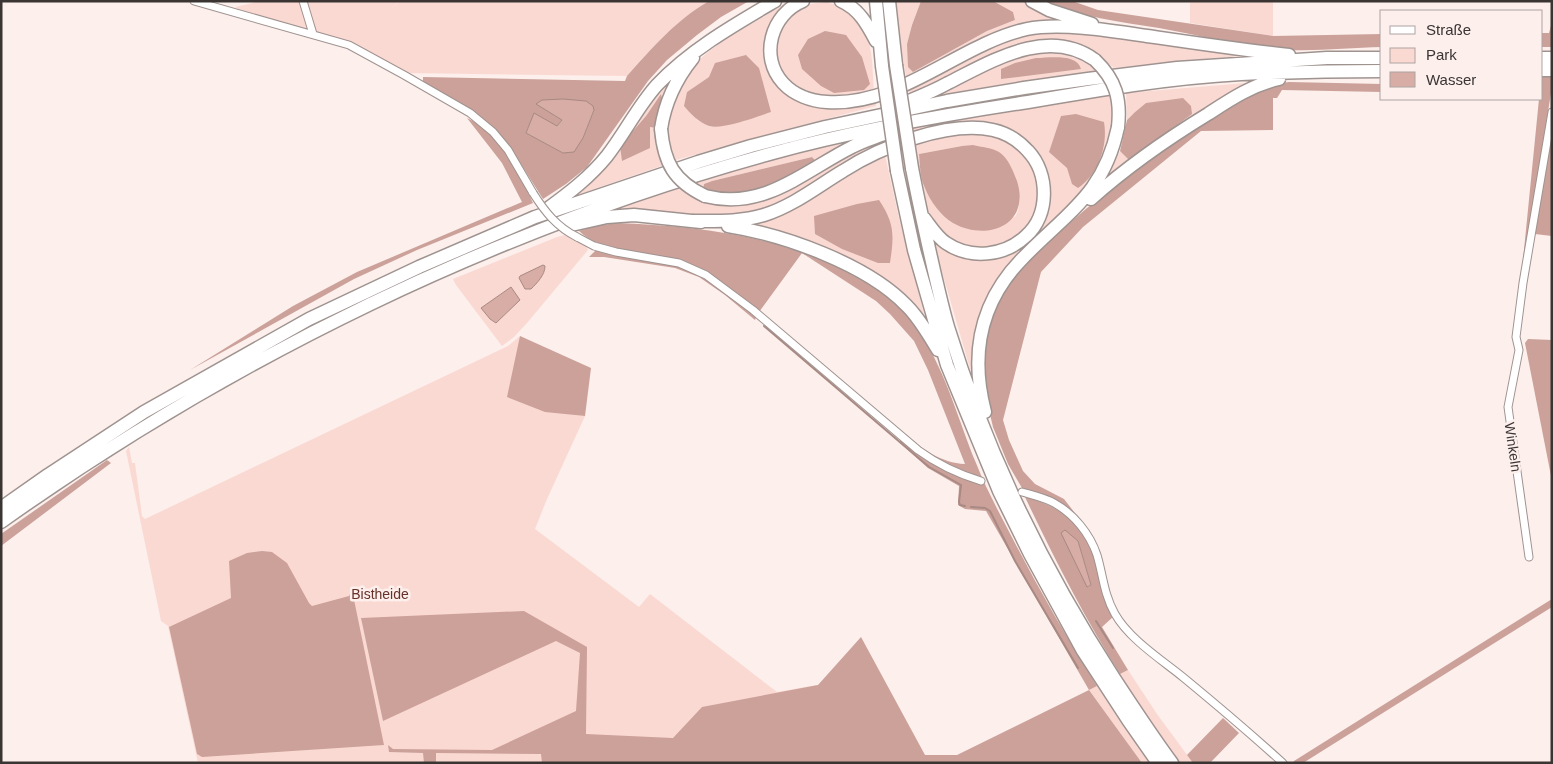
<svg xmlns="http://www.w3.org/2000/svg" width="1553" height="764" viewBox="0 0 1553 764" font-family="Arial,sans-serif">
<rect width="100%" height="100%" fill="#fcefec"/>
<path fill="#fbd9d3" fill-rule="evenodd" d="M261 1H399L392 8 400 1H709C676 20 652 48 627 76L405 73 350 43 238 9 235 7Z
M789 1H799L786 11 769 57 798 98 876 100V106L780 131 676 160C667 143 666 123 672 104 688 49 745 31 789 1ZM709 77 746 121 711 127 697 120 687 92Z
M896 1H921L912 25 907 44 913 72 987 31 1015 20 1013 12 993 1H1025L1042 10 1067 19 1044 23 907 81 898 34Z
M1190 1H1273V36L1190 23Z
M827 2C836 5 848 8 855 16 874 36 872 65 874 91 862 94 848 99 836 99 830 99 823 97 817 96 813 96 809 96 806 94 768 76 765 24 804 6 811 3 819 3 827 2Z
M1049 29 1260 55 1187 60 1114 68C1088 47 1082 44 1048 41L910 96 909 88 1001 40Z
M1049 50 1066 51 1091 64 1098 71 1010 83 927 97 1006 59Z
M683 64 670 87 664 165 574 196ZM661 95 656 128 650 126 646 116Z
M1257 82 1101 185 1113 166 1120 151 1129 160 1134 113 1127 120 1126 93Z
M1113 95 1116 116 1100 174 1061 218 976 382 971 372 929 227 966 254 1023 243 1046 183 1007 132 914 135 913 127 1038 105Z
M970 133 1004 137 1023 150 1038 175 1039 204 1034 218 1024 231 1012 242 982 250 965 246 946 237 935 224 927 210 922 192 914 144 951 135ZM962 146 1020 199 1018 211 1015 217 924 186 919 154Z
M854 139 809 170 816 160 812 157 712 181 704 184 703 189 695 183 775 159Z
M883 139 884 147 783 205 731 218 614 212 613 209 680 188C695 198 712 206 730 206 754 205 776 191 797 180 825 166 853 151 883 139Z
M885 155 899 218 927 325 889 286 741 225Z
M565 235 586 246 588 250 527 323 514 337 502 346 456 285 453 279 557 237ZM511 287 490 319 482 308Z
M520 336 577 415 585 416 547 499 535 529 639 607 650 594 777 692 817 685 749 763H198L168 626 161 621 126 451 129 447 132 463H135L142 516 145 519 508 346Z
M1128 670 1157 714 1193 763H1142L1089 690Z"/>
<path fill="#cba19a" fill-rule="evenodd" d="M709 1H749L721 17 697 35 667 60 648 81 587 167 566 184 543 199 510 147 496 131 423 84V77L625 81 627 76C652 48 676 20 709 1ZM537 104 594 110 583 138 563 153 526 133 531 121 557 126 562 120Z
M921 1H993L1013 12 1015 20 987 31 913 72 908 67 907 44 912 25Z
M1044 1H1072L1098 10 1273 36 1382 34V47C1344 48 1301 53 1264 48 1228 43 1194 34 1159 28 1120 22 1080 17 1044 1Z
M1552 22V47H1542V33H1549Z
M825 31 846 35 862 57 870 84 864 90 834 93 821 86 802 69 798 55 808 39Z
M746 55 759 68 771 112C759 116 721 130 709 126 698 122 691 114 684 106L687 92 709 77 715 63Z
M1036 58C1049 58 1077 53 1081 69L1001 79V69L1015 63Z
M1552 76 1551 93 1521 280 1539 99H1542V77Z
M1289 82 1382 84V92L1282 90 1277 98H1273V130L1201 131 1083 227 1041 272 1003 420 1009 440 1023 471 1035 484 1064 499 1092 535 1060 503 1049 497 1022 488 1008 464 993 427 985 393 982 359 989 320 1000 296 1016 272 1052 238 1087 208 1171 144 1237 100 1274 84Z
M661 94 662 98 657 128 650 127V148L622 161 620 146 646 116Z
M1183 98 1191 106 1192 114 1129 160 1120 151 1127 120 1134 113 1146 103Z
M1076 114 1104 122C1108 145 1099 174 1078 188L1072 184 1067 168 1049 152 1061 116Z
M467 118C501 134 518 171 533 203L417 250 354 279 190 370 293 306 357 272 522 202 502 163Z
M1552 128V236L1535 234Z
M973 145C981 147 993 148 999 152 1009 159 1013 171 1017 181 1031 225 987 242 953 223 941 216 930 201 925 188 920 178 920 165 919 154L962 146Z
M812 157 816 161 783 181 766 189 721 197 703 189 704 184 712 181Z
M879 200C895 224 894 235 890 263H878L842 249 815 234 814 216 857 204Z
M616 223C697 226 778 235 851 274 865 282 884 290 896 302 905 311 914 324 921 335 947 374 958 420 976 463 987 491 1002 518 1016 545 1041 593 1068 640 1097 686L1089 690 1142 763H542L541 754 436 753V763H424L423 753 389 752 388 745 393 749 492 750 576 711 580 653 556 641 383 721 361 618 524 611 587 647 586 734 673 738 702 707 818 685 861 637 925 755H957L1089 690 986 511 965 509 958 505 959 486 928 468 899 442 905 434C922 449 941 463 965 464L928 370 914 341 890 314 876 301 802 253 759 312C735 292 709 268 678 260 646 250 606 256 579 231L596 226Z
M596 250 685 268 701 275 757 315 755 320 725 295 699 277 675 268 604 257H589Z
M520 336 591 368 585 416 545 412 507 397Z
M1528 339 1552 340V481L1525 343Z
M107 460 111 463 1 546V534Z
M1025 497C1050 503 1078 518 1089 543 1095 557 1097 573 1102 587 1105 597 1110 607 1114 616L1102 627 1128 670 1120 674C1084 617 1054 558 1025 497ZM1065 531 1078 541 1091 585 1088 587 1062 534Z
M262 551 272 552 287 563 309 603 312 606 349 596 352 590 384 745 202 757 197 754 169 627 231 598 229 561 247 553Z
M1552 599V607L1303 763H1293L1294 761Z
M1223 718 1239 733 1210 763H1193L1187 755Z"/>
<path fill="#d7ada5" stroke="#a88983" d="M563 99 586 101 593 106 594 110 583 138 574 152 563 153 526 133 534 113 557 126 562 120 536 104 542 100Z
M543 265 545 266C545 275 537 283 531 289H525L519 278 520 276Z
M511 287 520 300 496 323 490 319 481 308Z
M1065 530 1078 541 1091 585 1087 587 1061 533Z"/>
<g fill="none" stroke-linecap="round" stroke-linejoin="round">
<path stroke="#a88983" stroke-width="2" d="M764 326 929 467 961 485 959 502 960 505 965 506
M971 507 985 508 990 511 1015 561 1078 668
M1096 621 1113 648"/>
<g stroke="#9f9390" stroke-width="9">
<path id="street" d="M194 1 349 45 404 75 470 113 493 132 508 150 533 193
M303 1 313 34
M577 237 594 246 616 252 679 263 706 275 753 310 918 450C937 464 958 474 981 481
M1022 492C1032 495 1045 498 1054 503 1074 514 1090 534 1097 555 1103 575 1104 595 1115 614 1129 639 1162 660 1184 678 1218 706 1251 734 1283 763
M1529 557 1508 407 1519 350 1516 337 1523 283 1552 112"/>
</g>
<g stroke="#9f9390" stroke-width="15">
<path id="highway" d="M803 1C771 14 759 57 783 83 794 95 811 101 827 102 900 107 959 44 1027 29 1060 22 1114 31 1147 36 1195 43 1242 50 1289 55
M841 1C859 9 867 24 876 41
M876 1 882 66
M889 1 896 65
M1032 1 1049 10 1092 24
M1542 58H1552
M1542 70H1552
M899 105C916 98 932 92 948 83 992 61 1048 26 1095 60
M661 129C665 102 676 79 693 58
M912 168C919 204 927 240 935 275 939 292 943 310 948 327 986 451 1044 570 1114 678 1133 707 1152 736 1172 763
M897 171 914 250 947 365 999 491 1030 554 1083 651 1128 720 1158 763
M705 196C764 211 804 171 852 147 863 141 874 138 884 134
M1091 199C1127 167 1167 139 1208 114 1231 99 1252 85 1279 79
M547 209C569 193 590 177 607 156 625 133 638 106 657 85 690 50 734 25 775 1
M693 221C717 221 741 222 764 215 793 206 818 186 843 171 880 147 949 120 993 130 1007 133 1018 140 1028 151 1049 173 1050 215 1026 236 1005 256 971 260 946 243 937 237 931 227 924 218
M567 226 607 217 634 215 701 222
M728 226C784 235 867 264 907 306 920 319 928 334 938 350
M985 412C970 355 980 303 1021 260 1065 214 1104 195 1118 127
M1 508 48 475 144 412 309 319 419 267 535 217 698 162 751 146 825 127 947 101 1024 88 1088 79 1177 68 1327 58H1382
M1 522C233 357 498 228 773 153 857 130 942 115 1028 102 1098 90 1169 78 1241 74 1288 72 1335 71 1382 71"/>
</g>
<use href="#street" stroke="#fff" stroke-width="7"/>
<use href="#highway" stroke="#fff" stroke-width="12"/>
<g stroke="#9f9390" stroke-width="9" stroke-linecap="butt">
<path id="street-bridge" d="M533 193C545 212 557 227 577 237"/>
</g>
<g stroke="#9f9390" stroke-width="15" stroke-linecap="butt">
<path id="highway-bridge" d="M1095 60C1116 80 1121 99 1118 127
M896 65 912 168
M882 66 897 171
M661 129C664 163 674 181 705 196"/>
</g>
<use href="#street-bridge" stroke="#fff" stroke-width="7"/>
<use href="#highway-bridge" stroke="#fff" stroke-width="12"/>
</g>
<g text-anchor="middle" stroke-width="5" stroke-linejoin="round" paint-order="stroke">
<g font-size="14" fill="#3a3433" stroke="#fcefec">
<text transform="translate(1513 447) rotate(82)" y="5">Winkeln</text>
</g>
<g font-size="14" fill="#673028" stroke="#fcefec">
<text x="380" y="599">Bistheide</text>
</g>
</g>
<rect width="1553" height="764" fill="none" stroke="#3a3433" stroke-width="5"/>
<rect x="1380" y="10" width="162" height="90" fill="#fcefec" stroke="#aea4a2"/>
<rect x="1390" y="26" width="25" height="8" fill="#ffffff" stroke="#aea4a2"/>
<text x="1426" y="35" font-size="15" fill="#3a3433">Straße</text>
<rect x="1390" y="48" width="25" height="15" fill="#fbd9d3" stroke="#aea4a2"/>
<text x="1426" y="60" font-size="15" fill="#3a3433">Park</text>
<rect x="1390" y="72" width="25" height="15" fill="#d7ada5" stroke="#aea4a2"/>
<text x="1426" y="85" font-size="15" fill="#3a3433">Wasser</text>
</svg>
